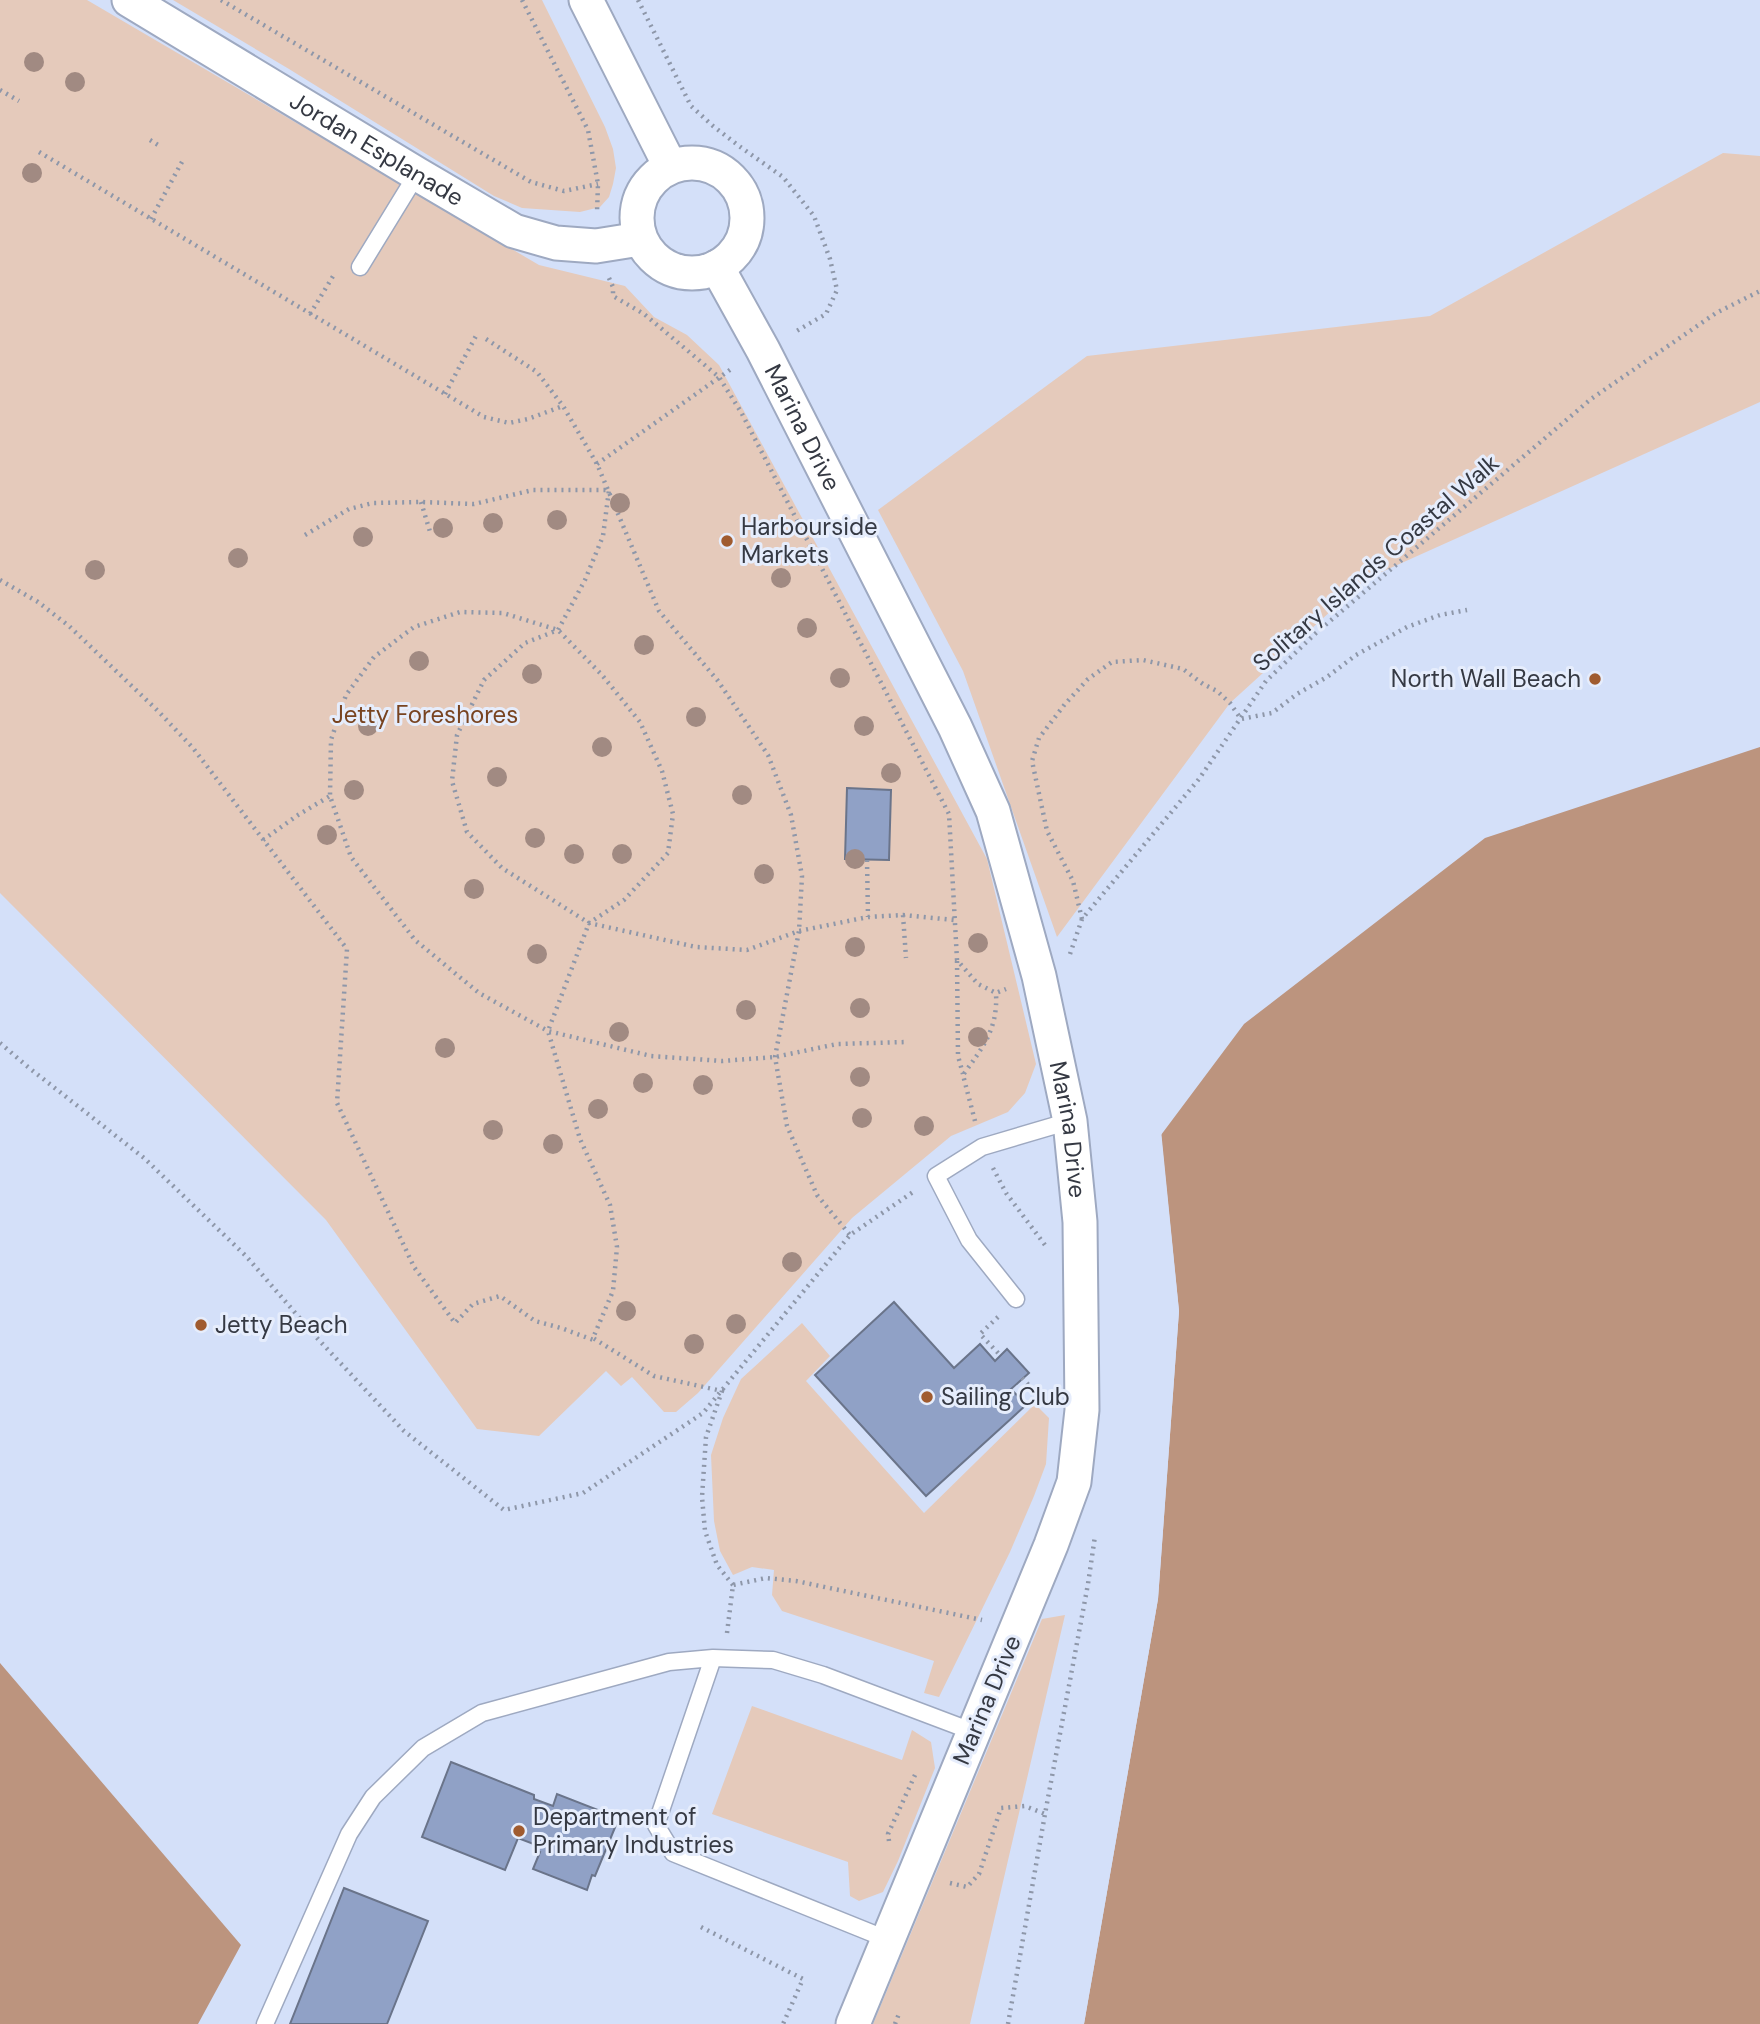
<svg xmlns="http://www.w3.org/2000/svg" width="1760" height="2024" viewBox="0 0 1760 2024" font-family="'DM Sans',sans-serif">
<rect width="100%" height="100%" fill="#d4e0f9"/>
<path fill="#e5cabb" d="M0 0H87L539 265 625 286 654 317 687 335 719 365 987 859 1036 1064 1025 1093 1008 1112 951 1136 852 1218 698 1393 676 1412H664L632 1377 621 1386 606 1371 539 1436 477 1429 326 1220 0 893Z
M173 0H542L605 127 613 149 616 168 613 184 609 197 600 207 580 212 522 208 494 196 289 69Z
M1723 153 1760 156V402L1366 579 1230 703 1057 937 963 671 878 510 1087 356 1430 316Z
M802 1323 830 1356 806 1381 924 1513 1035 1404 1049 1418 1046 1464 1034 1496 1010 1552 939 1697 924 1693 934 1661 782 1611 772 1595 774 1570 752 1567 733 1575 720 1551 714 1521 711 1455 723 1418 741 1379Z
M1065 1615 970 2024H873L1042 1619Z
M752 1706 902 1760 912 1730 931 1742 935 1768 898 1861 883 1892 859 1901 850 1896 848 1862 712 1814Z"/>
<path fill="#bc947e" d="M1760 747V2024H1084L1158 1599 1179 1311 1161 1135 1244 1024 1485 838Z
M0 1663 241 1945 198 2024H0Z"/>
<path fill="#d4e0f9" d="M1161 1130 1179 1311 1158 1599 1084 2024H1080L1155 1599 1175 1311 1158 1135Z"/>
<path fill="#90a1c6" stroke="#6a748a" stroke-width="2" d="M847 788 891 790 889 860 845 859Z
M894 1302 954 1368 980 1344 995 1361 1007 1349 1029 1373 1011 1389 1026 1405 926 1496 815 1375Z
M451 1762 534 1795V1799L553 1806 557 1794 616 1817 613 1824 616 1825 595 1876 592 1875 587 1890 533 1869 540 1852 537 1851 539 1846 518 1838 505 1870 422 1837Z
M344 1888 428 1921 387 2024H290Z"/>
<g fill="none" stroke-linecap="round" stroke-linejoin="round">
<g stroke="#9ea9c1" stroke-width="19">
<path id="lane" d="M360 267 417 174
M1016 1299 969 1240 936 1176 982 1147 1070 1121
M889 1940 673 1853 656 1825 713 1658 773 1660 823 1675 974 1732
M265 2024 349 1834 373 1797 423 1748 482 1713 669 1662 713 1658"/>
</g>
<g stroke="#9ea9c1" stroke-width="37">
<g id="street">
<path id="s1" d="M129 0 417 174 514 231 556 243 596 246 640 239"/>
<path d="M586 0 670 166"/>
<circle cx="692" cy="218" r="55"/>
<path id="s2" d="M717 267 763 350 955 727 993 811 1039 976 1070 1121 1080 1222 1082 1410 1074 1482 1051 1545 853 2024"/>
</g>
</g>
<path stroke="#8e97a9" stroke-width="4.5" stroke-dasharray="2 5" stroke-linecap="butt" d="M221 0 531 182 564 191 598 184
M522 0 588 130 598 184 597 212
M638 0 691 106 713 126 739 146 783 177 814 216 830 259 837 290 826 314 793 333
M0 90 19 101
M150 140 158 145
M39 152 484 417 509 423 528 419 563 406
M151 219 183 160
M609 278 613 287V296L644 314 719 377 741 412 949 814 957 960 978 984 996 993 1006 989
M310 314 335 273
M486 339 537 372 563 406 597 464 659 611 718 681 768 755 791 815 802 876 799 931 775 1057 787 1126 817 1195 850 1235
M445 394 477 334
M597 464 734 367
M421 502 431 535
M305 535 349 509 373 503 421 502 474 504 533 490H609L603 536 585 580 558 630 525 643 484 680 457 735 452 781 467 832 502 868 589 923 624 900 668 853 673 814 662 771 640 722 602 675 558 630 503 613 460 612 414 627 374 657 346 695 331 740 330 796 351 857 415 940 479 993 548 1031 651 1056 722 1061 775 1057 837 1044 907 1042
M0 580 38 602 69 626 158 711 193 748 347 949 337 1103 414 1267 455 1323 473 1304 500 1296 535 1321 561 1328 596 1341
M263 840 298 815 330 796
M867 860 868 917
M903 915 906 958
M1082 919 1073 881 1047 831 1032 761 1039 738 1065 704 1088 679 1112 662 1143 660 1183 669 1203 684 1217 691 1230 703 1241 719 1272 713 1297 694 1327 677 1356 655 1407 627 1440 615 1467 610
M1070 954 1082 919 1199 779 1266 681 1316 633 1591 399 1716 313 1760 291
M957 961 958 1056 963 1074
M0 1043 28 1067 144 1158 246 1256 317 1338 404 1431 504 1510 583 1493 703 1413 850 1235 916 1190
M975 1121 963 1075C983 1047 998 1029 996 993
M993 1168 1006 1193 1045 1245
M998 1317 980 1334 1000 1355
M1022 1378 1047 1404
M733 1585 717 1565 705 1531 702 1497 706 1437 722 1391 654 1376 593 1338 613 1291 617 1247 610 1205 580 1139 548 1031 589 923 696 947 747 950 799 931 868 917 903 915 954 920
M727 1633 733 1585 766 1578 796 1581 982 1620
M889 1841 888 1834 915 1775
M950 1883 967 1887 979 1874 1001 1808 1025 1806 1045 1814
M701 1927 803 1979 783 2024
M895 2024 900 2011
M1008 2024 1045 1814 1088 1584 1095 1536"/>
<use href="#lane" stroke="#fff" stroke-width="16"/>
<use href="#street" stroke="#fff" stroke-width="33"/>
</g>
<g fill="#a18a82">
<circle cx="34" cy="62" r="10"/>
<circle cx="75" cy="82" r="10"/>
<circle cx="32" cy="173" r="10"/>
<circle cx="620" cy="503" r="10"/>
<circle cx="557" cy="520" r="10"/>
<circle cx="493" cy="523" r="10"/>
<circle cx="443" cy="528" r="10"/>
<circle cx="363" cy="537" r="10"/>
<circle cx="238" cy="558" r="10"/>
<circle cx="95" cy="570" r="10"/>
<circle cx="781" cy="578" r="10"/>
<circle cx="807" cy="628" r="10"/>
<circle cx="644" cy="645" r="10"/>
<circle cx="419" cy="661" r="10"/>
<circle cx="532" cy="674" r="10"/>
<circle cx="840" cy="678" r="10"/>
<circle cx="696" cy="717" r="10"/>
<circle cx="368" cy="726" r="10"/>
<circle cx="864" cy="726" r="10"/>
<circle cx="602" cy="747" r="10"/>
<circle cx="891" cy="773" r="10"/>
<circle cx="497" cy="777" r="10"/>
<circle cx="354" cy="790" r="10"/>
<circle cx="742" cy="795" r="10"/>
<circle cx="327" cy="835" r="10"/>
<circle cx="535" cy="838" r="10"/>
<circle cx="574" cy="854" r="10"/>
<circle cx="622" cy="854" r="10"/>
<circle cx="855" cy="859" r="10"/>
<circle cx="764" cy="874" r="10"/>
<circle cx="474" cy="889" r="10"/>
<circle cx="978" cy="943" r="10"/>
<circle cx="855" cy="947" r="10"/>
<circle cx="537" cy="954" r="10"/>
<circle cx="860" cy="1008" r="10"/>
<circle cx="746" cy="1010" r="10"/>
<circle cx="619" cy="1032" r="10"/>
<circle cx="978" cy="1037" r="10"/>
<circle cx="445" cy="1048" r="10"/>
<circle cx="860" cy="1077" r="10"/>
<circle cx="643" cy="1083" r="10"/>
<circle cx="703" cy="1085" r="10"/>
<circle cx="598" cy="1109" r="10"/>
<circle cx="862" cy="1118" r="10"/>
<circle cx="924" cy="1126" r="10"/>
<circle cx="493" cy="1130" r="10"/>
<circle cx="553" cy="1144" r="10"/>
<circle cx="792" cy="1262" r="10"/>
<circle cx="626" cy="1311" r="10"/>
<circle cx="736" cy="1324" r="10"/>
<circle cx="694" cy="1344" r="10"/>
</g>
<g fill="#a05b2f" stroke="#e6edfc" stroke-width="2.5">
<circle cx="727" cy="541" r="7"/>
<circle cx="1595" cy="679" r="7"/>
<circle cx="201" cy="1325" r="7"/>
<circle cx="927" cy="1397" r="7"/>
<circle cx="519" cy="1831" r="7"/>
</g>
<g text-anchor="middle" stroke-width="6" stroke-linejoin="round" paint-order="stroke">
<g font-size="24" fill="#353943" stroke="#e6edfc">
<text dy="8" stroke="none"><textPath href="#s1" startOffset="289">Jordan Esplanade</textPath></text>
<text dy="8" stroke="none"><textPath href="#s2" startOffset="182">Marina Drive</textPath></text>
<text transform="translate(1376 563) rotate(-41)" y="8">Solitary Islands Coastal Walk</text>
<text dy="8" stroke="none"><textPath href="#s2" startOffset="938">Marina Drive</textPath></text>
<text transform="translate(987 1700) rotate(-67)" y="8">Marina Drive</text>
</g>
<g font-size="24" fill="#353943" stroke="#e6edfc" text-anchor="start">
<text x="741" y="535">Harbourside<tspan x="741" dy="28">Markets</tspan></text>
<text x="1581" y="687" text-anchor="end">North Wall Beach</text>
<text x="215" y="1333">Jetty Beach</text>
<text x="941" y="1405">Sailing Club</text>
<text x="533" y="1825">Department of<tspan x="533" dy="28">Primary Industries</tspan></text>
</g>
<g font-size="24" fill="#784320" stroke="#e6edfc">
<text x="425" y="723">Jetty Foreshores</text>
</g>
</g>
</svg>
